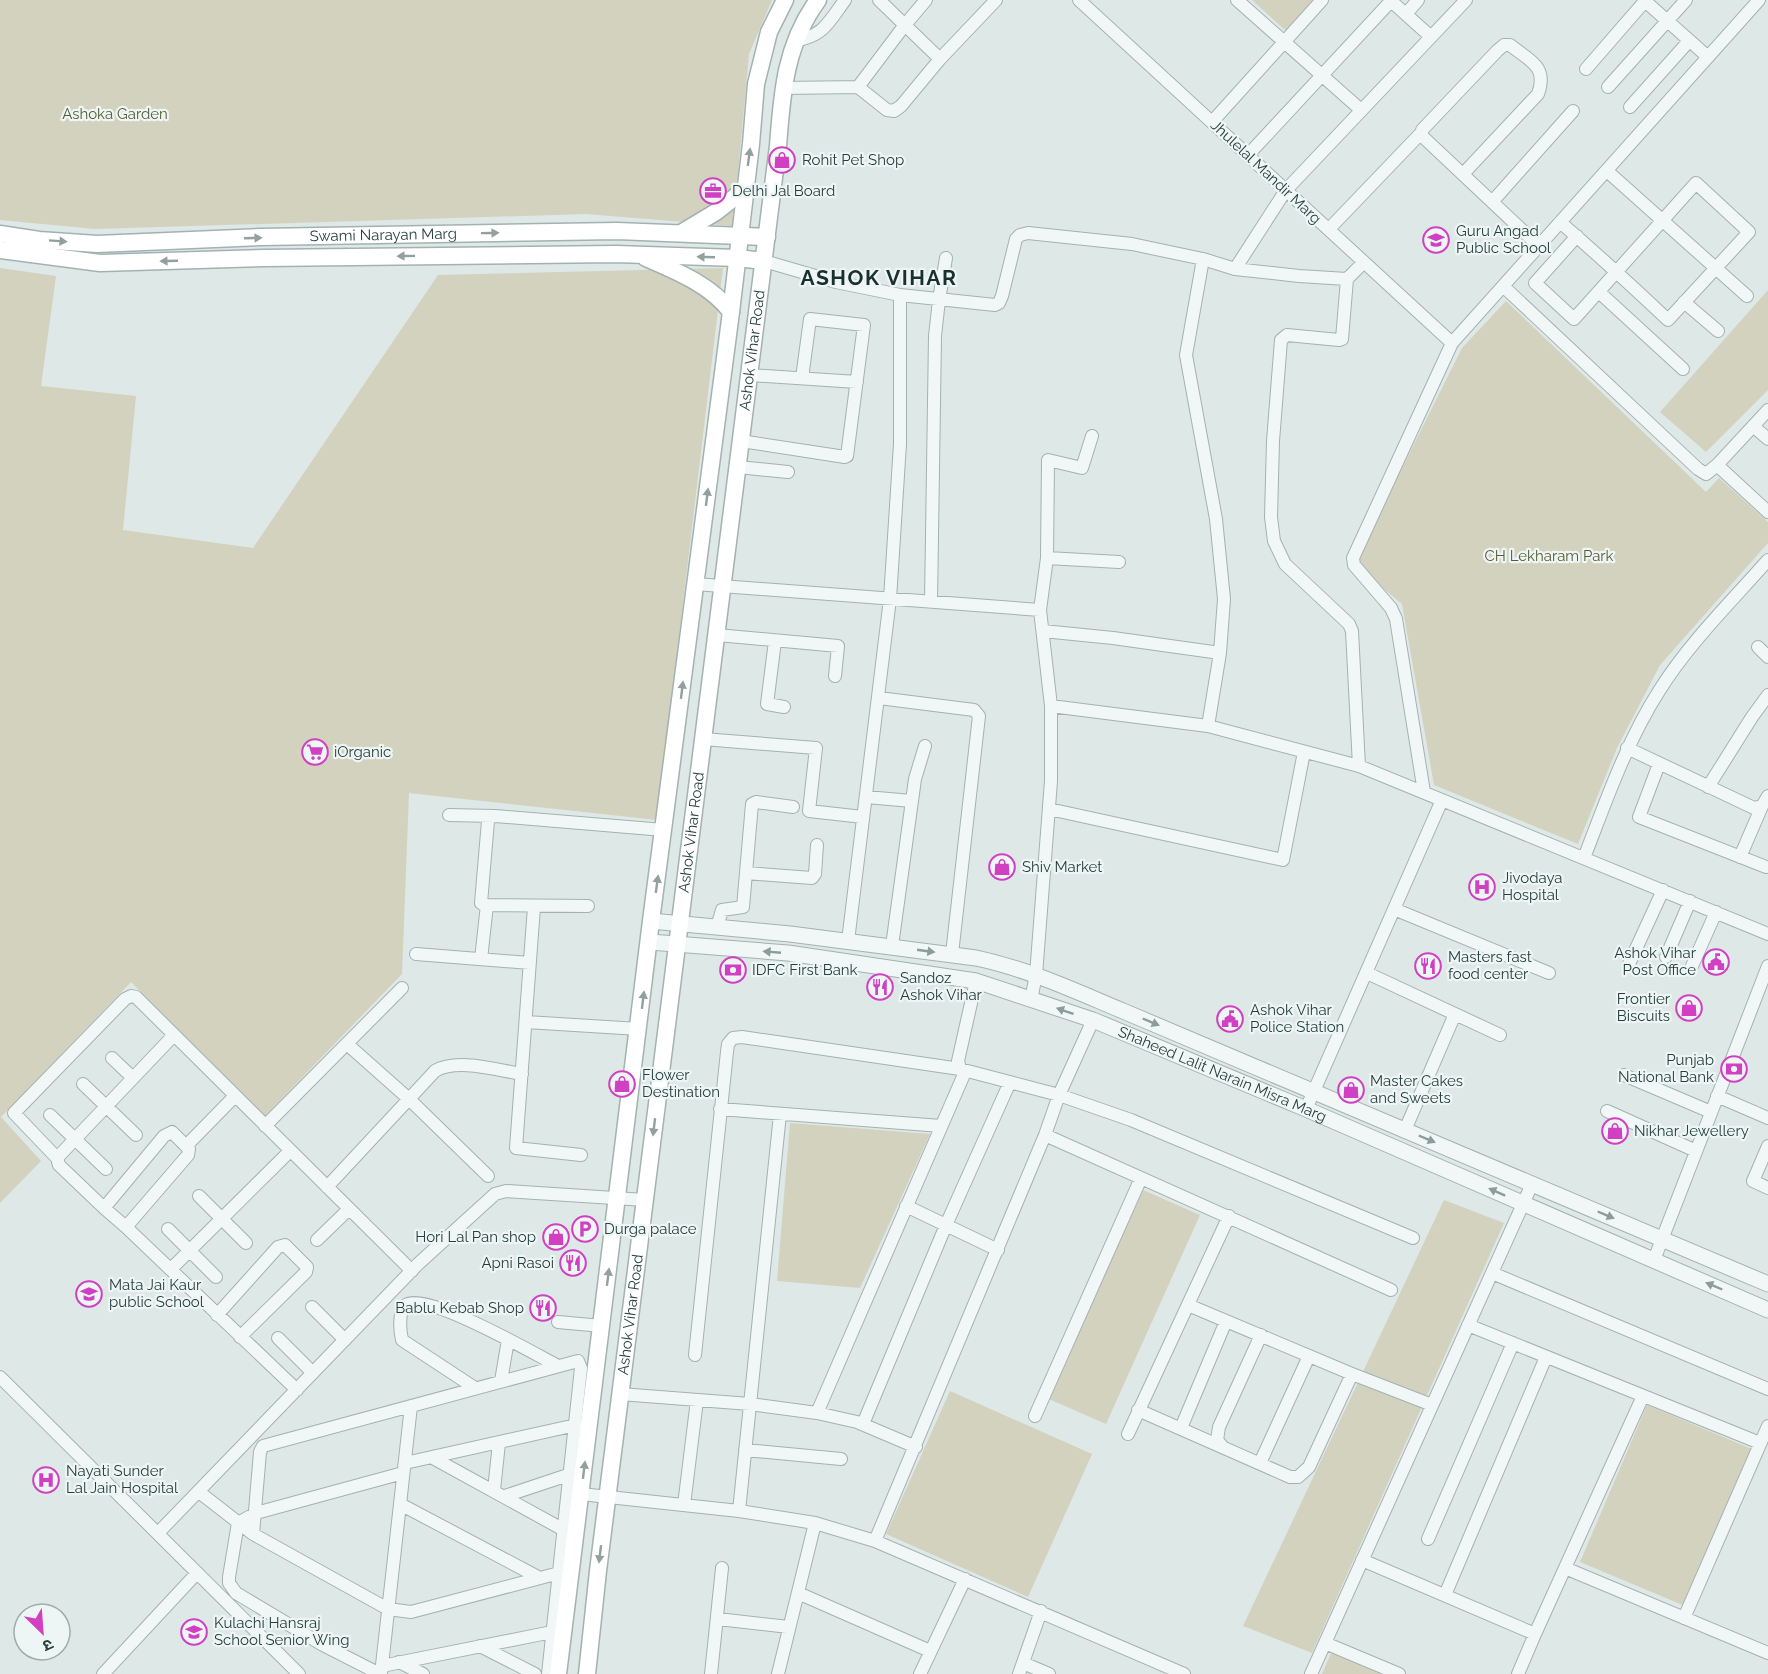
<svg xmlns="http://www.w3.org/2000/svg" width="1768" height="1674" viewBox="0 0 1768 1674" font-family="Raleway,'Noto Sans Devanagari',sans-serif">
<rect width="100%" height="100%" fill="#dee8e7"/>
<path fill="#d2d2bf" d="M0 0H772L749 54 733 226 586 214 95 229 0 220Z
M1252 0H1315L1286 31Z
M0 268 56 276 41 386 136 396 123 530 253 548 438 275 723 268 657 820 409 793 402 974 264 1117 131 982 1 1117 41 1161 0 1203Z
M1768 290V390L1706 452 1660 412Z
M1506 301 1706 492 1719 478 1768 522V543L1660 665 1617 748 1578 844 1434 785 1402 604 1354 564 1462 348Z
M790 1123 930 1134 860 1288 777 1281Z
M1143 1190 1200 1215 1106 1424 1049 1399Z
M1444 1200 1504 1223 1312 1653 1243 1626Z
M950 1391 1092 1454 1028 1597 886 1534Z
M1647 1405 1752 1449 1685 1606 1580 1562Z
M1332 1651 1386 1674H1322Z"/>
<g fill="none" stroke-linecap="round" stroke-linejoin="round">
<g stroke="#a3b2b1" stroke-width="14">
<path id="minor" d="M879 0 940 59 996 0
M926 0 904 26 858 87 887 110 894 111 901 106 940 59
M1079 0 1452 343
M1237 0 1361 110
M1390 0 1430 36
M1406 14 1418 0
M794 41C824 36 828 23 845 0
M1586 69 1645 1 1708 57
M1608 87 1686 0
M783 88 858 87
M1630 107 1689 41
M1212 122 1322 0
M1248 155 1391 1
M1607 171 1747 296
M1463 174 1538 94C1548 66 1530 61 1510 45H1504L1497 51 1422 130V136L1539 246
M1492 202 1573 111
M1560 222C1597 254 1633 287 1668 320L1749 232 1696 183 1574 319 1535 283 1577 236
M1329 229 1421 133
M1203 259 1186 355 1216 519 1224 599 1220 653 1208 726
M764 261 836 282 900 295 995 305 999 303 1002 296 1016 239 1020 235 1028 233 1132 244 1203 259 1235 269 1299 276 1347 279
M1235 269 1286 190 1466 0
M1503 286 1698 469 1706 474 1717 465 1768 410
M1599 292 1683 369
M1684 302 1718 331
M749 375 857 382
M1753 426 1768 439
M741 441 845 457 847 456 864 325 810 319 802 378
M1717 465 1768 512
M738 467 788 472
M1047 558 1119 562
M695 584 1040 610
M931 602 935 336 939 300 946 258
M1043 631 1113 638 1220 653
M717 635 838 646 835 676
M775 641 767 704 784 707
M1758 647 1768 657
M879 698 974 710 979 716 952 954
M1051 706 1208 726 1359 766 1768 934
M703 739 816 748 809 811 863 817
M1627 748 1754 808 1762 806 1768 796
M1659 764 1639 817 1766 867
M1359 766 1352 631 1349 624 1285 564 1274 541 1271 517 1273 441 1281 340 1287 335 1339 340 1342 339 1347 279 1364 262
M1708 787 1752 717 1768 695
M1424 792 1396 619 1391 608 1354 565 1353 558 1452 343 1759 0
M866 797 912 801
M1049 809 1283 860 1304 752
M449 815 495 816 664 830
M491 817 488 821 481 903 484 905 588 906
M1740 857 1762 806
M1584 858C1606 801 1626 743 1659 691 1689 643 1731 602 1768 560
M746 873 812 878 815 874 817 845
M534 907 516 1148 581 1155
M1394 909 1549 973
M717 927 722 910 743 907 752 804 756 802 793 807
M848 941 890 599 900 444V295
M892 946 915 779 925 746
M416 954 530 963
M1666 957 1690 901
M481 959 487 905
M1629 964 1663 890
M1692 966 1716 912
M1367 973 1500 1035
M976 981 958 1061 960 1069 1059 1095 1131 1120 1413 1238
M1031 1000 1036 975 1051 781V706L1040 610 1047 558 1048 460 1082 468 1092 436
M526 1022 639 1029
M347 1044 409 1099 488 1176
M112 1058 133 1078
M1624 1075 1711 1112
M83 1084 136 1135
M1717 1096 1768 1118
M720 1109 941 1126
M1306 1109 1442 800
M1607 1111 1696 1151
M50 1115 106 1169
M265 1126 402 988
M1405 1130 1455 1014
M1045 1135 1391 1290
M186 1146 235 1096
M1768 1146 1753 1181 1768 1188
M57 1158 174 1035
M327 1187 435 1071C457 1058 496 1070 522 1074
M199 1196 246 1243
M906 1206 998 1250
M104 1208 126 1227
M168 1229 216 1277
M317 1240 349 1209
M1654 1260 1768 966
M171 1269 290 1151
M1492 1273 1768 1389
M312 1307 345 1340
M217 1315 278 1247 285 1245 307 1267 306 1272 240 1337
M558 1322 602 1326
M1468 1325 1760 1443
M278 1338 313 1373
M695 1355 727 1052 728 1044 733 1038 742 1037 960 1069
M1352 1374 1432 1405
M0 1377 299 1674
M501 1381 508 1340
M475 1388 402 1340C400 1331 398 1311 406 1305 426 1291 535 1354 558 1366
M297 1390 126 1227 188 1155 189 1149 172 1132 164 1136 104 1208 59 1165 57 1158 14 1113 125 999 131 996 136 997 412 1271
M620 1394 750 1404 817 1413 857 1422 916 1447
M1138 1410 1290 1477H1298L1309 1467 1352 1374 1188 1305
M817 1413 965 1072
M1035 1416 1141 1178
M863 1424 946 1225 1010 1082
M1181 1428 1226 1321
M1128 1434 1229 1216
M1222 1446 1217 1440 1219 1427 1261 1335
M745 1450 841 1459
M433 1458 564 1530
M405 1463 576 1425
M1260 1463 1309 1356
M494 1490 499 1443
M199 1492 253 1534 388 1609 411 1612 559 1573
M581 1494 739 1511 815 1523 875 1541 1184 1674
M505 1496 571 1474
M400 1504 538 1577
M684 1505 697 1400
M739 1511 780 1114
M158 1533 418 1264 495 1194 506 1191 645 1200
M253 1534 260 1452 263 1446 578 1361 581 1368 548 1674
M1428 1539 1513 1343
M875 1541 1045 1135 1059 1095 1093 1020
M1362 1560 1535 1634
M1565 1568 1768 1653
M798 1593 930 1651
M1445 1595 1546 1357
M1684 1618 1768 1426
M718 1619 789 1627
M1325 1643 1399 1674
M480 1646 535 1674
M399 1662 423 1674
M1023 1663 1049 1674
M382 1666 552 1632
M103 1674 197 1573
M380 1674 323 1645 236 1593 229 1583V1577L238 1523 256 1513 403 1473
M381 1674 411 1406
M711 1674 722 1568
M778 1674 815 1523
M920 1674 965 1579
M1019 1674 1041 1611
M1311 1674 1532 1184
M1518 1674 1535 1634 1643 1396"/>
</g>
<g stroke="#a3b2b1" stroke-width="17">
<g id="tertiary">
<path d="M651 921 790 934 976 958C1028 969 1075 991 1123 1011L1768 1284"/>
<path id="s1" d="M650 942 788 953 976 981 1093 1020 1306 1109 1768 1310"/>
</g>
</g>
<g stroke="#a3b2b1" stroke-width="19">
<g id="secondary">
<path d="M681 233 716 212 745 189"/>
<path id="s2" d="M0 234 39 240 97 244 261 237 617 231 767 237"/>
<path d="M0 250 100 263 264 258 616 254 737 258 764 261"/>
<path d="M646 258C676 271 711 285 731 312"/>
<path d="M558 1674 651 921 731 312 751 144 756 84 769 32 785 0"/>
<path id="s3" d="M587 1674 598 1571 778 146C782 93 785 45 818 0"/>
</g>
</g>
<use href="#minor" stroke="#f1f7f6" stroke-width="12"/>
<use href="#tertiary" stroke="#f1f7f6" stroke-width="15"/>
<use href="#secondary" stroke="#fff" stroke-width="16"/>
</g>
<defs><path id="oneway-solid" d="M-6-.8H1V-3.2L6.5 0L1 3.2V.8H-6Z" transform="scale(1.5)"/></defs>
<g fill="#93a09e">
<use href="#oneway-solid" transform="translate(749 157) rotate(-82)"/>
<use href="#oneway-solid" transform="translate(490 233) rotate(-1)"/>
<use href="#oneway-solid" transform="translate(253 238) rotate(-2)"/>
<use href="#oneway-solid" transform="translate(58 241) rotate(4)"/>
<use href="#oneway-solid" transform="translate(406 256) rotate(179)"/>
<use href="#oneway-solid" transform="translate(706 257) rotate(-178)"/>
<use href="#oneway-solid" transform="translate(169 261) rotate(178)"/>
<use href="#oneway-solid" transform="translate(707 497) rotate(-83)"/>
<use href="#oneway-solid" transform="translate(682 690) rotate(-83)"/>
<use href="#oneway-solid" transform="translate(657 884) rotate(-82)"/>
<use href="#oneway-solid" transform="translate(643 1000) rotate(-83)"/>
<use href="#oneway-solid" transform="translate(654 1127) rotate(97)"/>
<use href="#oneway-solid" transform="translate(608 1277) rotate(-83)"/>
<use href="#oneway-solid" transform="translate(584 1470) rotate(-83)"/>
<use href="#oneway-solid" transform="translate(600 1554) rotate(97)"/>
</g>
<g fill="#8c9c9a">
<use href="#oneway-solid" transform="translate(926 951) rotate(8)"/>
<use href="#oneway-solid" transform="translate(772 952) rotate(-175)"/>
<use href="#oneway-solid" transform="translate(1065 1011) rotate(-161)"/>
<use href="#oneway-solid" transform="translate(1151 1022) rotate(23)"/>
<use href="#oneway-solid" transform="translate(1427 1139) rotate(23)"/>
<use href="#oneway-solid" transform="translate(1497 1192) rotate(-156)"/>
<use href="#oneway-solid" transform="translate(1606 1215) rotate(23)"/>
<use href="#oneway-solid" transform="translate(1714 1286) rotate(-157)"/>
</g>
<defs>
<g id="shop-ring" transform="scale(1.35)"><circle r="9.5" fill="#eef6f5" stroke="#d140c2" stroke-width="1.5"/><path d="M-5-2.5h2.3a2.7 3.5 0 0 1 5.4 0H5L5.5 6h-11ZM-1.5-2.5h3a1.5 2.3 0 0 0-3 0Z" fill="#d140c2"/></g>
<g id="office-ring" transform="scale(1.35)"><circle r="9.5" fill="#eef6f5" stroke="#d140c2" stroke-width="1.5"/><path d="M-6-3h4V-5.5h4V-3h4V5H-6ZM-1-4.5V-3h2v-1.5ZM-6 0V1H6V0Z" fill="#d140c2"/></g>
<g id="school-ring" transform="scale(1.35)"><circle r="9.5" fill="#eef6f5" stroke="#d140c2" stroke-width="1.5"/><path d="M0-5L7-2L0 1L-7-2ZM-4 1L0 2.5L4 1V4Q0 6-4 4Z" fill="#d140c2"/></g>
<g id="supermarket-ring" transform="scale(1.35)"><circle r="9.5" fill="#eef6f5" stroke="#d140c2" stroke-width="1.5"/><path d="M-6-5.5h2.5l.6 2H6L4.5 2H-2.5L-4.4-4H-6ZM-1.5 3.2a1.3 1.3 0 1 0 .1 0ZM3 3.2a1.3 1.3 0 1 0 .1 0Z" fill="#d140c2"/></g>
<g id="hospital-ring" transform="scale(1.35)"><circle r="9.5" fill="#eef6f5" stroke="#d140c2" stroke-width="1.5"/><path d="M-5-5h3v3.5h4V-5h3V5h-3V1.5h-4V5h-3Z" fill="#d140c2"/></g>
<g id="civic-ring" transform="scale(1.35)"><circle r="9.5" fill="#eef6f5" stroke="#d140c2" stroke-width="1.5"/><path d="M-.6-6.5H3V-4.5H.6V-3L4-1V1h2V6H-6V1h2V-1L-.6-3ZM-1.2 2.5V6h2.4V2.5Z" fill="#d140c2"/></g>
<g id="restaurant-ring" transform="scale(1.35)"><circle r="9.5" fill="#eef6f5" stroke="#d140c2" stroke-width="1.5"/><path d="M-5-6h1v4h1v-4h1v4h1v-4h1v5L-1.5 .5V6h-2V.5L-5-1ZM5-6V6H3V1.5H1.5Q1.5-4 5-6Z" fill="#d140c2"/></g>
<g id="bank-ring" transform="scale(1.35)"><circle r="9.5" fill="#eef6f5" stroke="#d140c2" stroke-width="1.5"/><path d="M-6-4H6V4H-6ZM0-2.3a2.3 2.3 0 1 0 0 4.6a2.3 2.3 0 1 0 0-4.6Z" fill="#d140c2"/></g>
<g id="parking-ring" transform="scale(1.35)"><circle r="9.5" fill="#eef6f5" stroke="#d140c2" stroke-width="1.5"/><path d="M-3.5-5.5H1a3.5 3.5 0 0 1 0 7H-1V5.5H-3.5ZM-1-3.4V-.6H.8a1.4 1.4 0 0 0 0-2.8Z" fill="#d140c2"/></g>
</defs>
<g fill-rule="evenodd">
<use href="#shop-ring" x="782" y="160"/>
<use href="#office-ring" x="713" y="191"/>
<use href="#school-ring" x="1436" y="240"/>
<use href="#supermarket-ring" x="315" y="752"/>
<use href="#shop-ring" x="1002" y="867"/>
<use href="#hospital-ring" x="1482" y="887"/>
<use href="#civic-ring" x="1716" y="962"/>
<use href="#restaurant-ring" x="1428" y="966"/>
<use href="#bank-ring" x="733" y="970"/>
<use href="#restaurant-ring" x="880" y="987"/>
<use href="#shop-ring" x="1689" y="1008"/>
<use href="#civic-ring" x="1230" y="1019"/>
<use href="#bank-ring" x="1734" y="1069"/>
<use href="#shop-ring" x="622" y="1084"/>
<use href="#shop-ring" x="1351" y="1090"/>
<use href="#shop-ring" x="1615" y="1131"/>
<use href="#parking-ring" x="585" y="1229"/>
<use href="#shop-ring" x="556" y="1237"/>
<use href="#restaurant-ring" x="573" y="1263"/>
<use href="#school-ring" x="89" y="1294"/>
<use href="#restaurant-ring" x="543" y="1308"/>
<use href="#hospital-ring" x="46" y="1480"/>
<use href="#school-ring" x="194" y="1632"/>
</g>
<g text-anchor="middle" stroke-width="4.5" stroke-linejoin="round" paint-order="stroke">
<g font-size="15" fill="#595c34" stroke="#eef6f5">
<text x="115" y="119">Ashoka Garden</text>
<text x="1549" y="561">CH Lekharam Park</text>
</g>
<g font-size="15" fill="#27403d" stroke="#eef6f5" text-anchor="start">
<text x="802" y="165">Rohit Pet Shop</text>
<text x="732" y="196">Delhi Jal Board</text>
<text x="1456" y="236">Guru Angad<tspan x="1456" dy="17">Public School</tspan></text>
<text x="334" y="757">iOrganic</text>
<text x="1022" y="872">Shiv Market</text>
<text x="1502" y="883">Jivodaya<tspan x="1502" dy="17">Hospital</tspan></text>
<text x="1696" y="958" text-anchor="end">Ashok Vihar<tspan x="1696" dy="17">Post Office</tspan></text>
<text x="1448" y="962">Masters fast<tspan x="1448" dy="17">food center</tspan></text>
<text x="752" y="975">IDFC First Bank</text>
<text x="900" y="983">Sandoz<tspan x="900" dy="17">Ashok Vihar</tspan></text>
<text x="1670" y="1004" text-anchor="end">Frontier<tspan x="1670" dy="17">Biscuits</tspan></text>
<text x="1250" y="1015">Ashok Vihar<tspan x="1250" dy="17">Police Station</tspan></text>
<text x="1714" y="1065" text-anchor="end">Punjab<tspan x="1714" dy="17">National Bank</tspan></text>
<text x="642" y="1080">Flower<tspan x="642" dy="17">Destination</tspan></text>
<text x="1370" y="1086">Master Cakes<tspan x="1370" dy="17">and Sweets</tspan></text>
<text x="1634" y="1136">Nikhar Jewellery</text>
<text x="604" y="1234">Durga palace</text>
<text x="536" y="1242" text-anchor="end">Hori Lal Pan shop</text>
<text x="554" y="1268" text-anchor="end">Apni Rasoi</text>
<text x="109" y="1290">Mata Jai Kaur<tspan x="109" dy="17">public School</tspan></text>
<text x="524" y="1313" text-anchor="end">Bablu Kebab Shop</text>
<text x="66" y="1476">Nayati Sunder<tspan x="66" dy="17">Lal Jain Hospital</tspan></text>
<text x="214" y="1628">Kulachi Hansraj<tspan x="214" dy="17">School Senior Wing</tspan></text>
</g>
<g font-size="15" fill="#27403d" stroke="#eef6f5">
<text transform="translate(1266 172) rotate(43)" y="5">Jhulelal Mandir Marg</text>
<text dy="5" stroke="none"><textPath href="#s2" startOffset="384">Swami Narayan Marg</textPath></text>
<text dy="5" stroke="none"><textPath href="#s3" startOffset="1334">Ashok Vihar Road</textPath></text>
<text dy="5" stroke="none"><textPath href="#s3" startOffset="848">Ashok Vihar Road</textPath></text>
<text dy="5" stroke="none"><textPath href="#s1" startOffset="592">Shaheed Lalit Narain Misra Marg</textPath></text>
<text dy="5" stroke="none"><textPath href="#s3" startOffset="362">Ashok Vihar Road</textPath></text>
</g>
<g font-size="21" font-weight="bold" letter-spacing="1.5" fill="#19302e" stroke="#eef6f5">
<text x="879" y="285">ASHOK VIHAR</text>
</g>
</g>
<g transform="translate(42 1632) rotate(155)"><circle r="28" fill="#eef6f5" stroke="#9eadab" stroke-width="1.5"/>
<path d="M0-4.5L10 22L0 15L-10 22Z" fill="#d140c2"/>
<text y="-9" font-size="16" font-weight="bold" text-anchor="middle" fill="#27403d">उ</text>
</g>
</svg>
